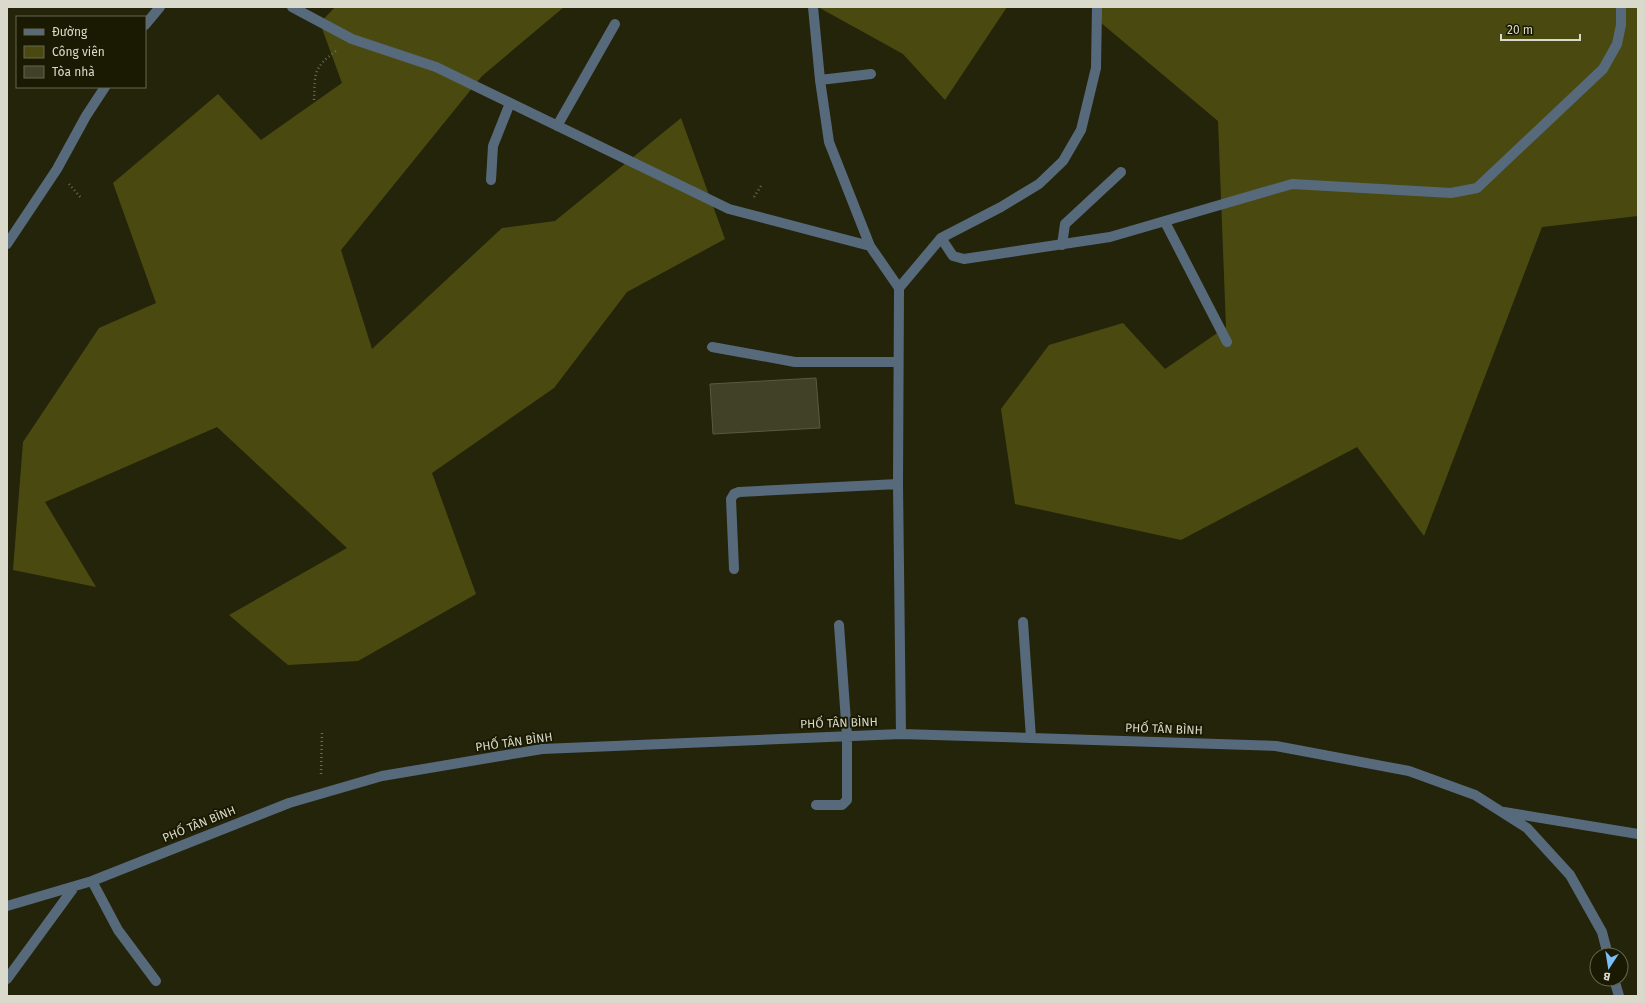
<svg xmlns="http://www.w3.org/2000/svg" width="1645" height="1003" viewBox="0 0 1645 1003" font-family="'Fira Sans',sans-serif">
<rect width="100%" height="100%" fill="#24240b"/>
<path fill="#4a4a10" d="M335 7H564L482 76 341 250 372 349 502 228 555 221 681 118 725 239 627 292 554 388 432 473 476 594 358 661 288 665 229 615 347 548 217 427 45 502 96 587 13 570 23 442 99 328 156 303 113 183 218 94 261 140 342 83 320 23Z
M818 7H1007L945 100 903 54Z
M1096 7H1638V216L1542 227 1424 536 1357 447 1181 540 1015 504 1001 409 1049 345 1123 323 1165 369 1226 327 1218 121 1100 22Z"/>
<path fill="#414128" stroke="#595a3f" d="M816 378 820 428 713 434 710 384Z"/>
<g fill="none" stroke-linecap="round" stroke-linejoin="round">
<path stroke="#6b6b56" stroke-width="2.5" stroke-dasharray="1 3" stroke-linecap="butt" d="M314 100C315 73 313 68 336 51
M69 184 82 199
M754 197 761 186
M321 774 322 732"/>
<path stroke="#576a7c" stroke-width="10" d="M292 7 352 39 436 67 729 209 870 246
M813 7 820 80 829 142 870 246 899 288 898 484 901 734
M145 25 160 7
M820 80 871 74
M557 126 615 24
M491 180 493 146 510 103
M1165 222 1227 342
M941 238 953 256 964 259 1110 237 1292 184 1451 193 1477 188 1603 69 1617 44 1621 25V7
M7 244 57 169 86 116 105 87
M1062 245 1065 224 1121 172
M899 288 941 238 1001 207 1039 184 1063 161 1081 130 1096 68 1097 7
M712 347 795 362H898
M734 569 731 499 734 494 739 492 898 484
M1023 622 1031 738
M816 805H842L847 800V735L839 625
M1504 812 1638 834
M92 881 118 930 156 981
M7 906 92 881 289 803 382 776 542 749 901 734 1031 738 1276 746 1409 771 1475 795 1527 828 1570 875 1602 932 1608 955
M7 979 75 886
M1614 979 1619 996"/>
</g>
<g text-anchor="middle" stroke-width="4" stroke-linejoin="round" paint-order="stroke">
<g font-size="12" fill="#d9dacb" stroke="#1a1a03">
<text transform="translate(839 723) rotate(-2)" y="4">PHỐ TÂN BÌNH</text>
<text transform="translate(1164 729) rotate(2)" y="4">PHỐ TÂN BÌNH</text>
<text transform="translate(514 742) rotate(-8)" y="4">PHỐ TÂN BÌNH</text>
<text transform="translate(199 824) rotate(-22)" y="4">PHỐ TÂN BÌNH</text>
</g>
</g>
<rect width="1645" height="1003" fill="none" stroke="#d9dacb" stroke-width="16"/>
<rect x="16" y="16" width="130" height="72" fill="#1a1a03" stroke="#666753"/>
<rect x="24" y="29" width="20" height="6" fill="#576a7c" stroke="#666753"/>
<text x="52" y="36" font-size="12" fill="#d9dacb">Đường</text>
<rect x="24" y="46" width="20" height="12" fill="#4a4a10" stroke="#666753"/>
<text x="52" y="56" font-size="12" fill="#d9dacb">Công viên</text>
<rect x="24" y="66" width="20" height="12" fill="#414128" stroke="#666753"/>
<text x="52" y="76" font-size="12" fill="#d9dacb">Tòa nhà</text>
<g transform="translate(1609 967) rotate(192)"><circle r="19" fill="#1a1a03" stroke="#666753"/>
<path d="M0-3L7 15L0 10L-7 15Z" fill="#7cbef9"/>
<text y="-6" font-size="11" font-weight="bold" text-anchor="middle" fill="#d9dacb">B</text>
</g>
<path d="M1501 34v6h79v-6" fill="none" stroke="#d9dacb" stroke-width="2"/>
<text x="1507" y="34" font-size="12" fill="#d9dacb" stroke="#1a1a03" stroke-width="3" paint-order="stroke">20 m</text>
</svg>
